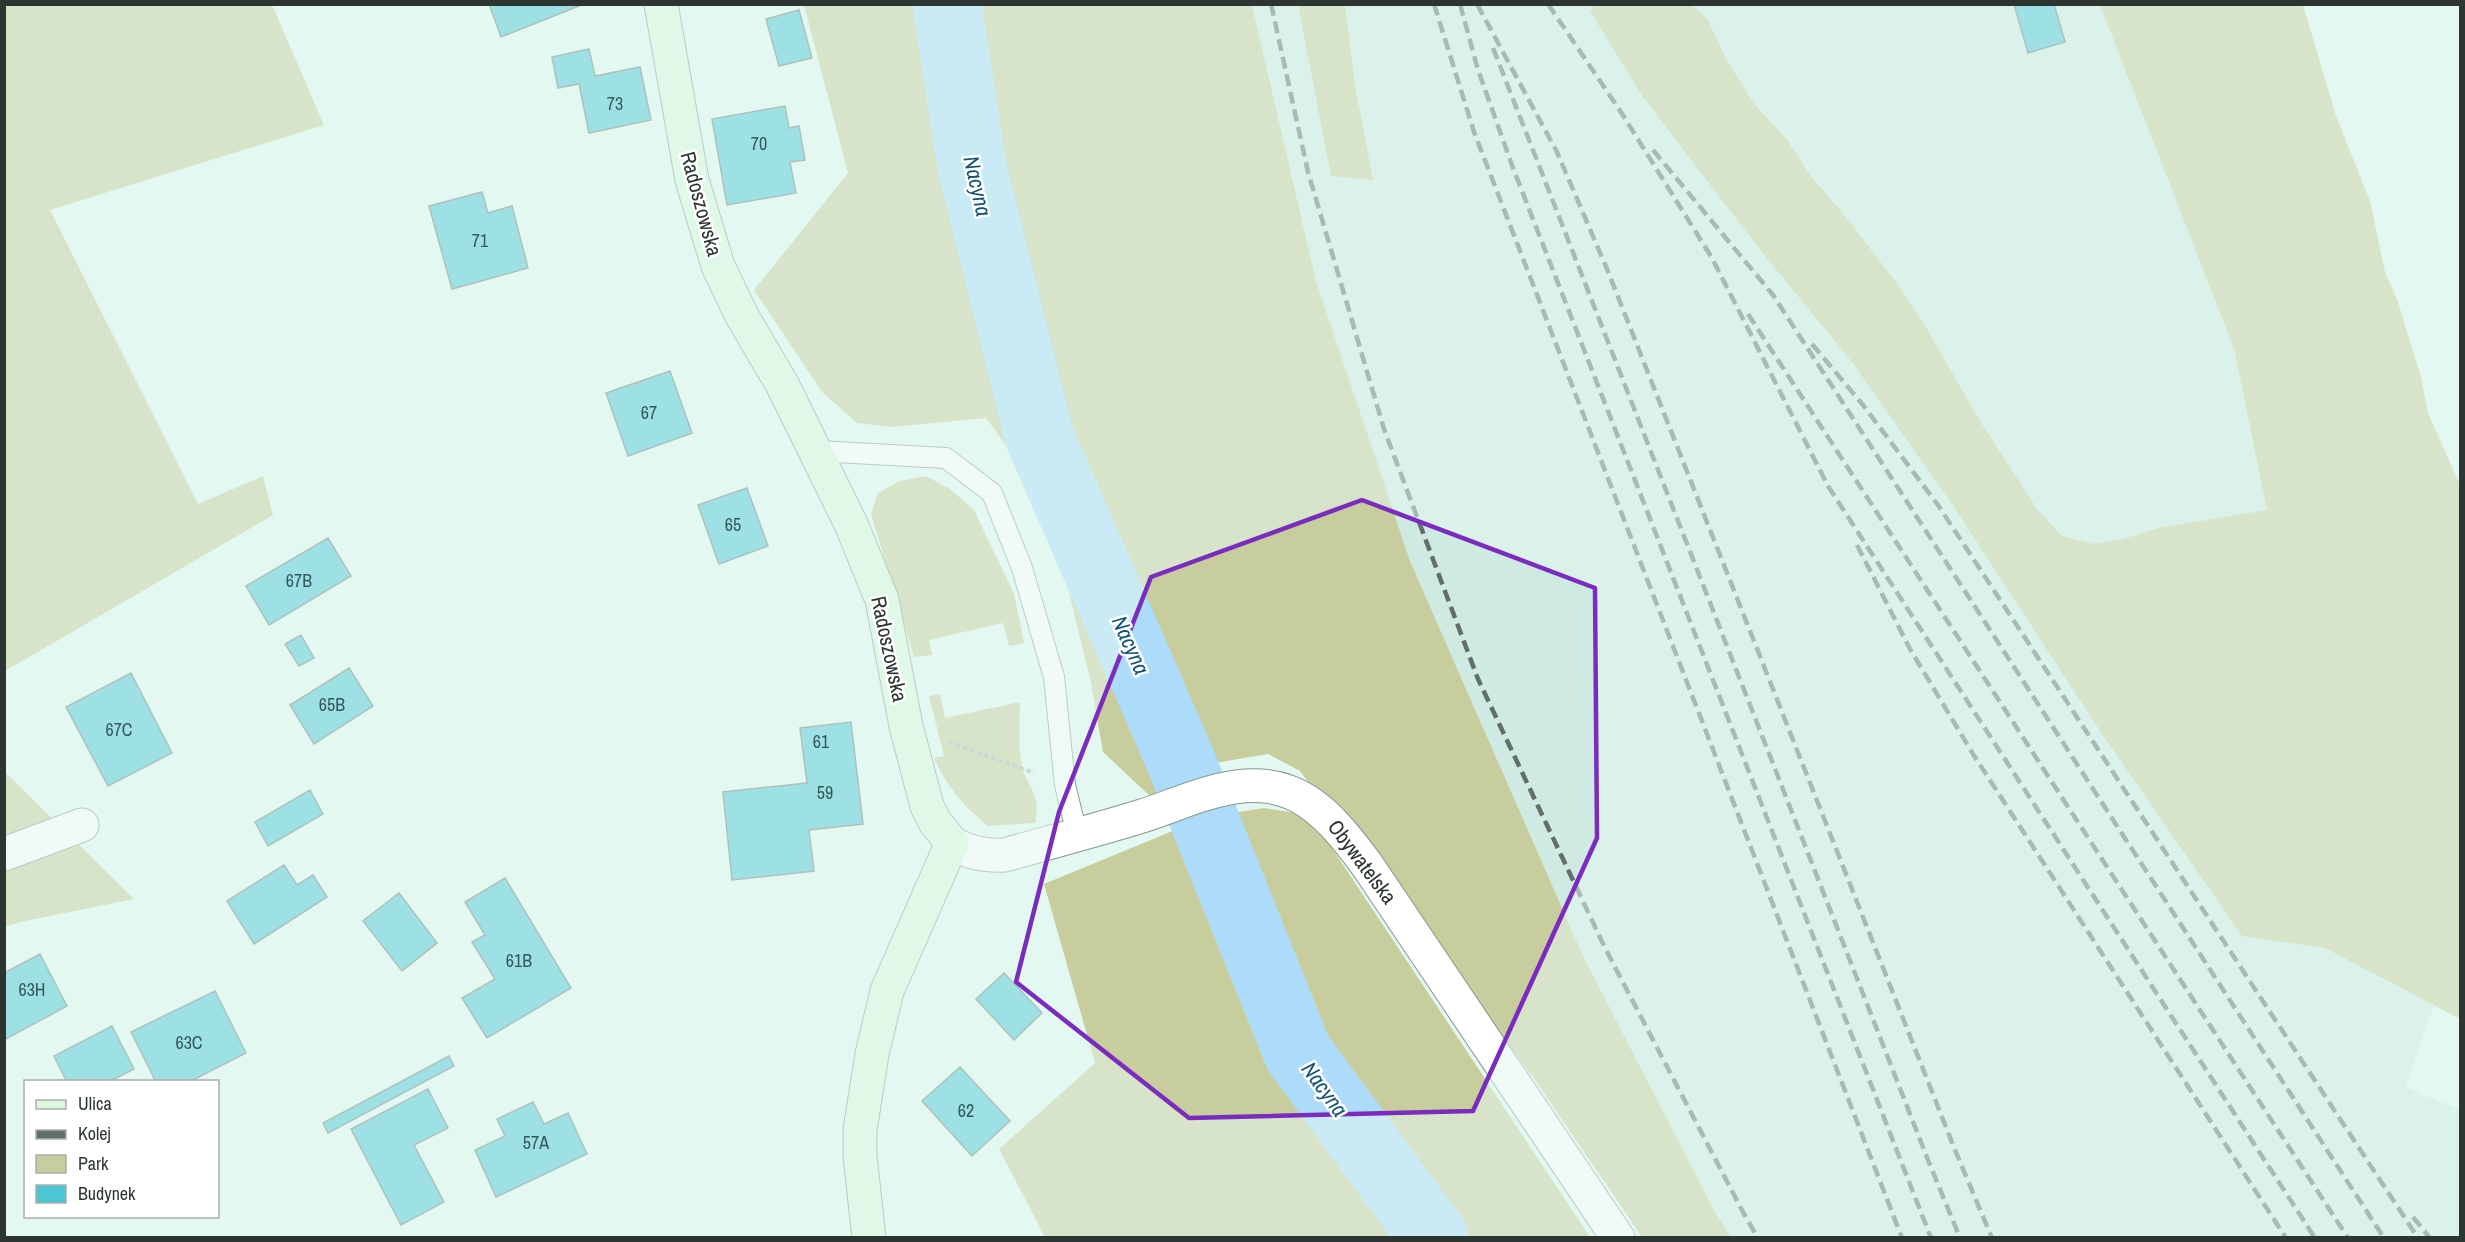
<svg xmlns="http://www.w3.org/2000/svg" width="2465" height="1242" viewBox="0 0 2465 1242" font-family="'Archivo Narrow',sans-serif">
<rect width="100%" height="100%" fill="#e3f8f1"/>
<path fill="#ceeae2" d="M1252 5H1298L1331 176 1372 179 1355 85 1345 5H2100L2234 349 2349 902 2371 974 2434 1005 2405 1087 2460 1110V1237H1731L1716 1214 1583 956 1410 561 1318 290Z"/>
<path fill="#c7cd9c" d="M5 4 272 5 324 125 50 210 198 504 263 476 273 515 5 671Z
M804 5H929L952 155 1007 360 1031 435 1178 785 1151 797 1103 752 1091 683 1068 588 1016 459 986 418 892 427 857 423 822 392 754 290 848 173Z
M968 5H1252L1316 281 1410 561 1583 956 1716 1214 1731 1237H1642L1533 1077 1300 771 1268 754 1197 766 1048 433Z
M1298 5H1345L1355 85 1373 180 1331 176Z
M1594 5H1692L1708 20 1725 57 1752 101 1787 140 1810 175 1850 222 1898 285 1927 329 1980 421 2037 509 2062 536 2093 544 2123 539 2159 528 2267 510 2234 349 2100 5H2303L2336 116 2370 201 2385 272 2397 299 2421 377 2428 413 2460 485V1019L2325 948 2242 936 2100 731 1954 507 1852 362 1761 251 1643 97 1590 11Z
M926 476 950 489 974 510 1014 594 1024 643 1009 646 1003 623 929 640 932 655 914 657 871 514 878 493 900 481Z
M940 694 945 718 1020 702C1020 721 1018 741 1021 760 1025 789 1042 789 1035 823L988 826C963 805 948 789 934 758L944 756 929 696Z
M4 771 134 899 20 922 5 927Z
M1264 808 1310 815 1590 1237H1467L1316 1052 1220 815Z
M1192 823 1292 1058 1425 1237H1045L999 1149 1095 1063 1044 884Z"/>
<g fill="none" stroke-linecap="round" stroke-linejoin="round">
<path stroke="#acdcfa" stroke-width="69" d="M947 4 972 167 1039 436 1180 759 1298 1053 1434 1238"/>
</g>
<path fill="#4bc6d5" stroke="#6c7f81" stroke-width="1.5" d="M489 4H584L501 37Z
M2014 4H2054L2065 42 2028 53Z
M799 10 812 58 779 66 766 19Z
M589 49 595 76 640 67 651 120 589 133 579 84 558 88 552 57Z
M785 106 789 128 799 126 805 160 790 162 796 193 727 205 712 119Z
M482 192 488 213 512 206 528 268 452 289 429 206Z
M670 371 692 433 628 456 606 393Z
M747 488 768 546 719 564 698 505Z
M328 538 351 576 269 625 246 586Z
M301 635 314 658 299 666 285 644Z
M349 668 373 706 314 744 290 705Z
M131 673 172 753 108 786 66 707Z
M851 722 863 824 809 830 814 871 732 880 723 792 807 783 800 728Z
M310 790 323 814 268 846 255 822Z
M284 865 297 885 313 875 327 897 254 944 227 901Z
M505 878 571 988 487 1038 462 998 495 979 472 942 485 935 465 902Z
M399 893 437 943 402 971 363 921Z
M40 954 67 1006 4 1040V973Z
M1004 973 1042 1013 1014 1040 976 999Z
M215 991 246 1053 189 1082H156L131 1032Z
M112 1026 134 1069 109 1082H67L54 1056Z
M449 1056 454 1066 328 1133 323 1123Z
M960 1067 1010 1121 972 1156 922 1101Z
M428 1089 448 1128 414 1145 444 1202 401 1225 351 1129Z
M533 1102 544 1124 568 1113 587 1154 496 1197 475 1150 505 1136 497 1119Z"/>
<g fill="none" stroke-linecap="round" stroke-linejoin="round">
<g stroke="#859792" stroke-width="22">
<path id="lane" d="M817 451 946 458 992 493 1022 568 1054 677 1065 785 1077 834"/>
</g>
<g stroke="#859792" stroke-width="35">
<path id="street" d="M952 843C970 853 984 856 1005 855 1050 842 1097 830 1142 816 1168 808 1193 796 1220 790 1293 772 1327 811 1367 865L1618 1238
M4 854 82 825"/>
</g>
<g stroke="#859792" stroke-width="35">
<path id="secondary" d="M661 4 692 180 718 266 742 316 782 384 851 524 882 600 906 726 927 806 935 822 952 843 887 991 872 1054 860 1130V1156L869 1238"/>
</g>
<path stroke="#a6b6b1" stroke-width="4" stroke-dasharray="4.5 3" stroke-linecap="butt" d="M949 742 1034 773"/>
<use href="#lane" stroke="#fff" stroke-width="20"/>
<use href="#street" stroke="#fff" stroke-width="33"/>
<use href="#secondary" stroke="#dcf8dc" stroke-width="33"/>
<path stroke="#626e6a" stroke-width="4.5" stroke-dasharray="12 6" stroke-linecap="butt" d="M1271 4 1308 172 1384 429 1478 679 1605 948 1744 1214 1758 1238
M1434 4 1474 132 1902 1238
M1460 4 1478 70 1513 168 1931 1238
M1477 4 1557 152 1607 269 1955 1150 1992 1238
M1548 4 1619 109 1712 258 1828 486 2315 1238
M1493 48 1928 1160 1960 1238
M1653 150 1773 295 2384 1238
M1748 314 2348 1238
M1812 344 1863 405 1938 505 2418 1238
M1857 545 1910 649 1973 754 2286 1238
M2413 1217 2430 1238"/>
</g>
<path d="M0 0H2465V1242H0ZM1362 500 1595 588 1597 838 1473 1111 1189 1118 1016 982 1059 812 1151 577Z" fill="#e3f8f1" fill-opacity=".55" fill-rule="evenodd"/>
<path fill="none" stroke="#7b2cbf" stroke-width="4.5" stroke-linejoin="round" d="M1362 500 1595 588 1597 838 1473 1111 1189 1118 1016 982 1059 812 1151 577Z"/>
<g text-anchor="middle" stroke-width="5" stroke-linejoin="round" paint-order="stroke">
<g font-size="18" fill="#34595b">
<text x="615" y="110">73</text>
<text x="759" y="150">70</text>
<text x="480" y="247">71</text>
<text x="649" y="419">67</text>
<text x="733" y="531">65</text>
<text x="299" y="587">67B</text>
<text x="332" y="711">65B</text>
<text x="119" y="736">67C</text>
<text x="821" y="748">61</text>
<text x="825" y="799">59</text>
<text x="519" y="967">61B</text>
<text x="32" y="996">63H</text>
<text x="189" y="1049">63C</text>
<text x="966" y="1117">62</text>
<text x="536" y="1149">57A</text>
</g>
<g font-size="21" fill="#2d3532" stroke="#fff">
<text transform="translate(701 204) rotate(75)" y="7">Radoszowska</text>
<text transform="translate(889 649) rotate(78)" y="7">Radoszowska</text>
<text transform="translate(1362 862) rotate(53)" y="7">Obywatelska</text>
</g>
<g font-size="22" font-style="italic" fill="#125475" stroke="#fff">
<text transform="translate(978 186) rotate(77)" y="8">Nacyna</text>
<text transform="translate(1131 645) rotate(66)" y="8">Nacyna</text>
<text transform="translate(1325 1089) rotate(54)" y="8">Nacyna</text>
</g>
</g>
<rect width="2465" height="1242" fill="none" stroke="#2d3532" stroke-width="12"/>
<rect x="24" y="1080" width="195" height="138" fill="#ffffff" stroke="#abaead" stroke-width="1.5"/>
<rect x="36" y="1100" width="30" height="9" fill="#dcf8dc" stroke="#abaead" stroke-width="1.5"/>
<text x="78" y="1110" font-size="18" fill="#2d3532">Ulica</text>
<rect x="36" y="1130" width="30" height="9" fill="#626e6a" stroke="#abaead" stroke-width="1.5"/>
<text x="78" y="1140" font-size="18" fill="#2d3532">Kolej</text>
<rect x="36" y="1155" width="30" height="18" fill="#c7cd9c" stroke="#abaead" stroke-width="1.5"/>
<text x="78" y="1170" font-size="18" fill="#2d3532">Park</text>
<rect x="36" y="1185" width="30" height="18" fill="#4bc6d5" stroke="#abaead" stroke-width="1.5"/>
<text x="78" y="1200" font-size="18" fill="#2d3532">Budynek</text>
</svg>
